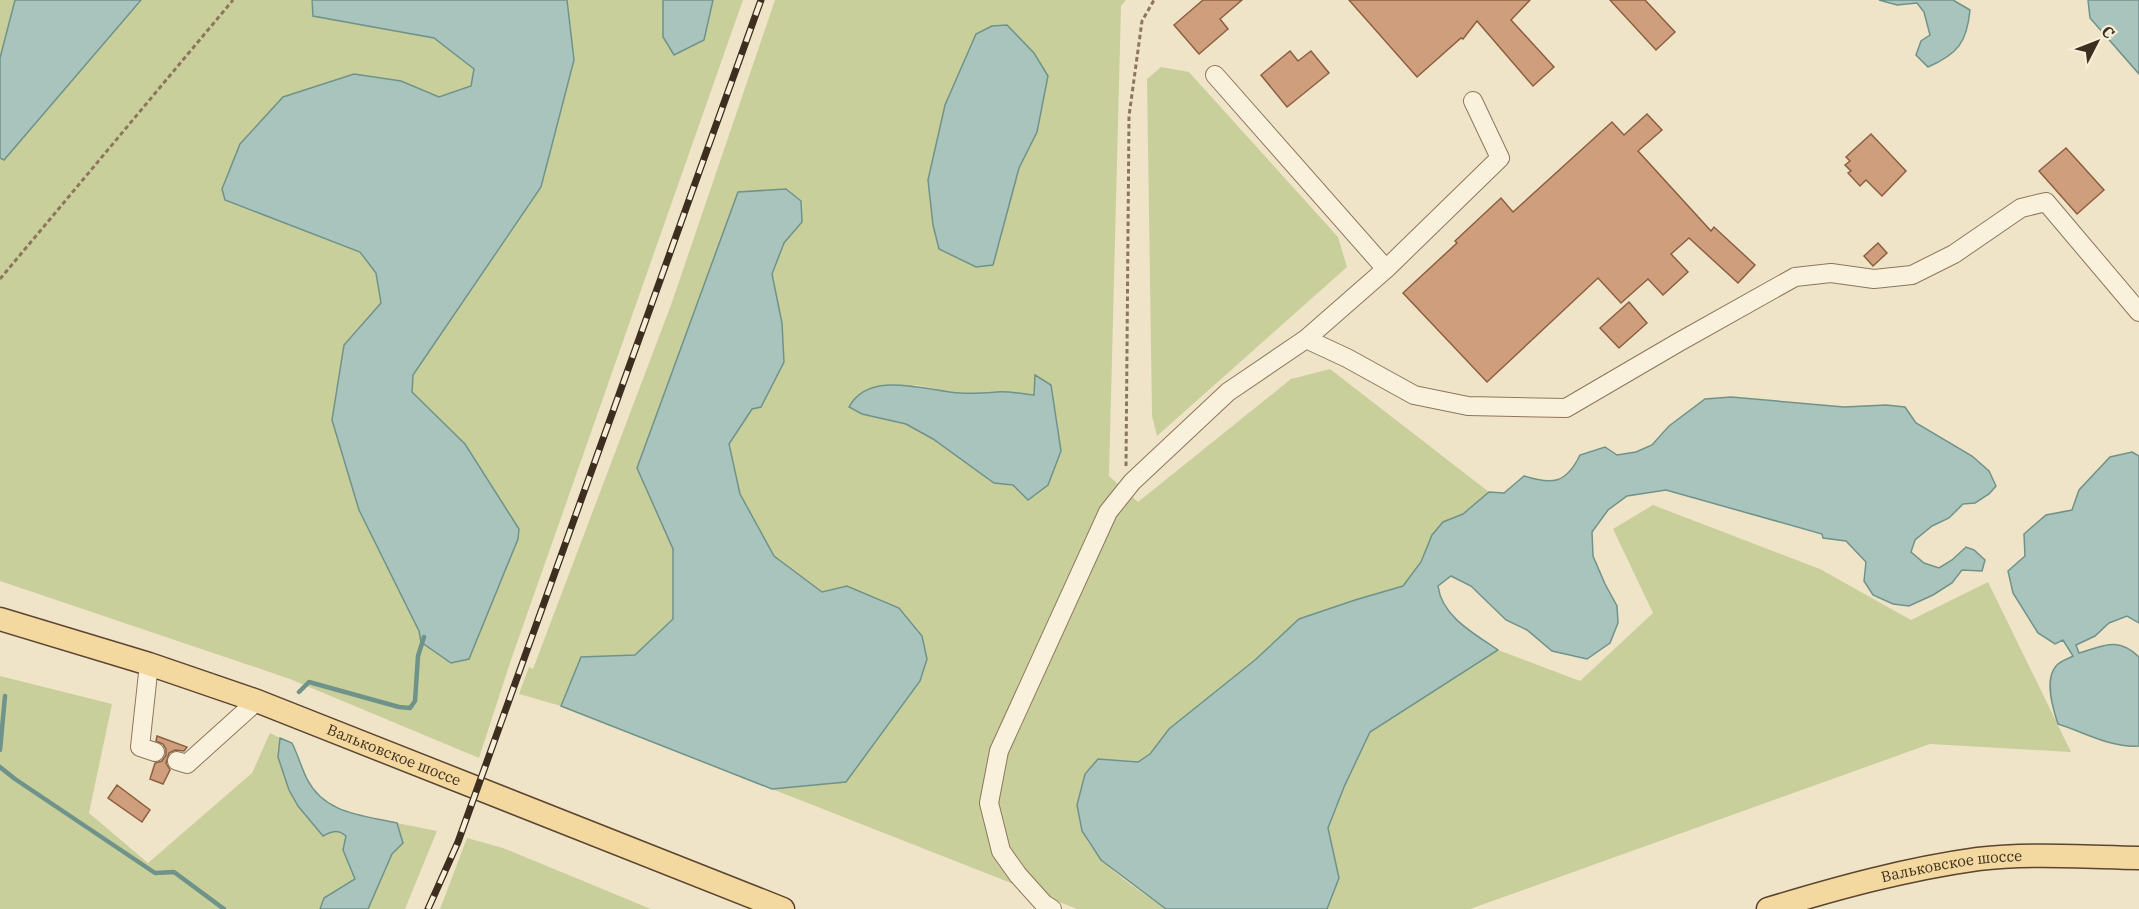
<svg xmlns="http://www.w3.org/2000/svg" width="2139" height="909" viewBox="0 0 2139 909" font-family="'IBM Plex Serif',serif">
<rect width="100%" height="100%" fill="#f0e4c8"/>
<path fill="#c9cf9b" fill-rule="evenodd" d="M0 0H15L0 58Z
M141 0H311L313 16 434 38 474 69 472 86 439 97 401 81 294 94 283 97 240 144 225 200 360 252 376 273 382 303 344 345 421 642 465 444 412 392 413 375 541 187 574 60 567 0H663V36L704 40 713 0H743L511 660 479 758 290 679 0 581V158L4 160Z
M775 0H1126L1121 6 1109 476 1138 502 1291 379 1330 369 1489 492 1463 514 1443 522 1432 535 1421 562 1403 586 1355 600 1299 619 1255 660 1169 729 1150 754 1138 762 1098 759C1093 769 1078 798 1078 806 1076 854 1133 885 1166 909H1077L772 789 846 782 920 681 847 586 822 592 774 556 740 494 729 444 752 409 782 323 772 274 784 243 802 222 801 201 637 468 673 549V619L635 655 581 657 561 706 519 694 529 667 533 669 671 305ZM992 26 1048 77 1037 132 1019 168 1002 228 939 249 933 225 928 180 945 105 976 34ZM1035 376 1048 485 994 483 933 439 906 424 862 414 849 406 916 385 958 393 986 394 998 392 1034 395Z
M1161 67 1189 72 1338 237 1347 267 1157 436 1152 416 1147 79Z
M1653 505 1820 569 1911 620 1988 582 2071 752 1930 744 1470 909H1327L1339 878 1328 828 1344 787 1370 732 1498 650 1580 681 1653 613 1613 529Z
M0 676 112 704 89 813 148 863 252 773 270 733 280 738 278 757 323 836C332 831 338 829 346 836L343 850 355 879 324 898 320 909H0Z
M397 823 437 831 405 909H368L392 854 403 843Z
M467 838 503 848 651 909H440Z"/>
<path fill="#a9c4bc" stroke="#6f938a" stroke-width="1.5" d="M15 0H141L4 160 0 158V58Z
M312 0H567L574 60 541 187 413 375 412 392 465 444 519 529 518 539 469 659 451 663 421 642 419 631 359 510 332 420 344 345 381 303 376 273 360 252 225 200 222 189 240 144 283 97 354 74 401 81 439 97 471 86 474 69 434 38 313 16Z
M663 0H713L704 40 674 55 663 37Z
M1879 0H1953L1970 10C1967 42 1958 54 1928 67L1916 55 1921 41 1930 35 1924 12 1917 3 1897 5Z
M2088 0H2139V74L2090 18Z
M1007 25 1034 53 1048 76 1037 132 1019 168 993 265 976 267 939 249 933 225 928 180 945 105 976 34 992 26Z
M786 189 801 201 802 222 784 243 772 274 782 323 784 362 761 407 752 409 729 444 740 494 774 556 822 592 847 586 899 608 922 636 927 659 920 681 846 782 772 789 561 706 581 657 635 655 673 619V549L637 468 738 192Z
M1035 375 1051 385 1061 451 1048 485 1028 500 1013 485 994 483 933 439 906 424 862 414 849 407C869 369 927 391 960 393 973 394 984 393 997 392 1009 391 1022 394 1034 395Z
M1731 397 1844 407 1886 405 1905 407 1916 423 1972 456 1989 471 1996 486 1989 494 1975 503 1963 504 1949 518 1932 526 1915 540 1911 552 1924 563 1939 568 1952 560 1966 547 1974 550 1985 560 1982 571 1962 570 1952 583 1933 595 1909 606 1893 604 1873 595 1864 581 1866 562 1846 541 1823 538 1822 534 1666 490 1627 496 1608 510 1592 532 1593 556 1605 584 1617 606 1618 623 1610 643 1587 659 1552 651 1527 630 1506 620 1471 586 1451 576 1438 586C1442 617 1475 634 1498 650L1370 732 1344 787 1328 828 1339 878 1327 909H1166L1101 860 1082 831 1077 805 1085 774 1098 759 1138 762 1150 754 1169 729 1255 660 1299 619 1355 600 1403 586 1421 562 1432 535 1443 522 1463 514 1489 492 1504 493 1524 476C1552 485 1566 484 1580 455L1605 447 1617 455 1636 452 1652 445 1669 426 1705 399Z
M2132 452 2139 456V623L2127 616 2109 623 2095 636 2076 645 2079 653C2103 646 2118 636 2139 657V746C2110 748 2084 732 2058 724 2053 709 2044 680 2056 666 2060 661 2068 659 2073 656L2063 640 2055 644 2038 633 2013 593 2008 571 2025 556 2024 534 2046 515 2072 510 2079 490 2110 457Z
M280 738 292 743C298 755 301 767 307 779 325 814 362 815 397 823L403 843 392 854 368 909H320L324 898 355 879 343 850 346 836C338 829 332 831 323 836L298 806 289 790 278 757Z"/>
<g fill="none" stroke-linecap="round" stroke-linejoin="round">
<path stroke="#6f938a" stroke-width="4.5" d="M299 692 309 682 399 707 410 708 415 701 418 656 424 637
M0 750 5 696
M0 767 15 779 155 873 174 872 224 909"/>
</g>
<path fill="#cf9f7d" stroke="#8d5f41" stroke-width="1.5" d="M1203 0H1242L1220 19 1228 29 1199 54 1174 25Z
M1349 0H1530L1511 20 1554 67 1533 86 1477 21 1463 39 1461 38 1417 77Z
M1610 0H1645L1675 32 1656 50Z
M1290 51 1298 61 1311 51 1329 73 1287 107 1261 75Z
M1647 114 1662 130 1638 151 1711 231 1714 227 1755 265 1738 283 1689 238 1671 254 1688 272 1663 295 1648 279 1621 303 1598 278 1487 382 1403 293 1457 243 1455 241 1501 198 1513 212 1612 122 1624 135Z
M1871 134 1906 171 1882 196 1866 180 1860 186 1848 173 1851 171 1845 165 1850 161 1846 157Z
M2066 148 2104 190 2077 214 2039 171Z
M1878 243 1887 253 1873 266 1864 256Z
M1629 302 1647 323 1619 348 1600 328Z
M157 736 187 747 184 751 175 750 169 753 166 763 170 770 163 784 150 779 155 763 162 761 166 755V749L163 744 156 741Z
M117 785 150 810 142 822 108 798Z"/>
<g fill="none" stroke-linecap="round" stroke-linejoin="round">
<g stroke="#8d765c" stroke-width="20">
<path id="minor" d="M1215 75 1386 269
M1306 339 1347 358 1414 395 1468 406 1566 408 1679 342 1795 277 1831 273 1874 279 1912 275 1954 254 2021 208 2046 202 2139 312
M149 664 140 747 155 752
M177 761 187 764 257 701
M1052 909 1044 904 1018 875 1001 851 989 803 999 751 1108 512 1132 482 1228 392 1306 339 1386 269 1500 158 1473 101"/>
</g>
<g stroke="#5b4430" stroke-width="25">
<g id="major">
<path id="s1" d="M0 619 149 664 257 701 783 909"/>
<path id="s2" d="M1768 909C1837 888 1906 869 1978 859 2031 853 2086 857 2139 858"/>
</g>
</g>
<path stroke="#8d765c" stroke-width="3" stroke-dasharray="4.5 3" stroke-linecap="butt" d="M0 279 233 0
M1126 466 1129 116 1142 21 1154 0"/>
<use href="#minor" stroke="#faf1dc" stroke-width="18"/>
<use href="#major" stroke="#f3d9a0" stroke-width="22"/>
<g stroke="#3d2e20" stroke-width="7">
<path id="rail" d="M428 909 458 842 761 0"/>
</g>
<use href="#rail" stroke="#f7eed8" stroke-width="4.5" stroke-dasharray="14" stroke-linecap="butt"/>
</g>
<g text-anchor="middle" stroke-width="5" stroke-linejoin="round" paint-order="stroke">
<g font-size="15" fill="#3d2e20" stroke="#f7eed8">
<text dy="5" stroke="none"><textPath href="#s1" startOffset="417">Вальковское шоссе</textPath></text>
<text dy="5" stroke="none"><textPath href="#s2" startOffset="189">Вальковское шоссе</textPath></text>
</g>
</g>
<g transform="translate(2097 42) rotate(48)" stroke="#f7eed8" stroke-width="4.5" paint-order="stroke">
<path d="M0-4.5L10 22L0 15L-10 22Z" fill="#3d2e20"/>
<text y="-9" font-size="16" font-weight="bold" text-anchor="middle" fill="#3d2e20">С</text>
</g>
</svg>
